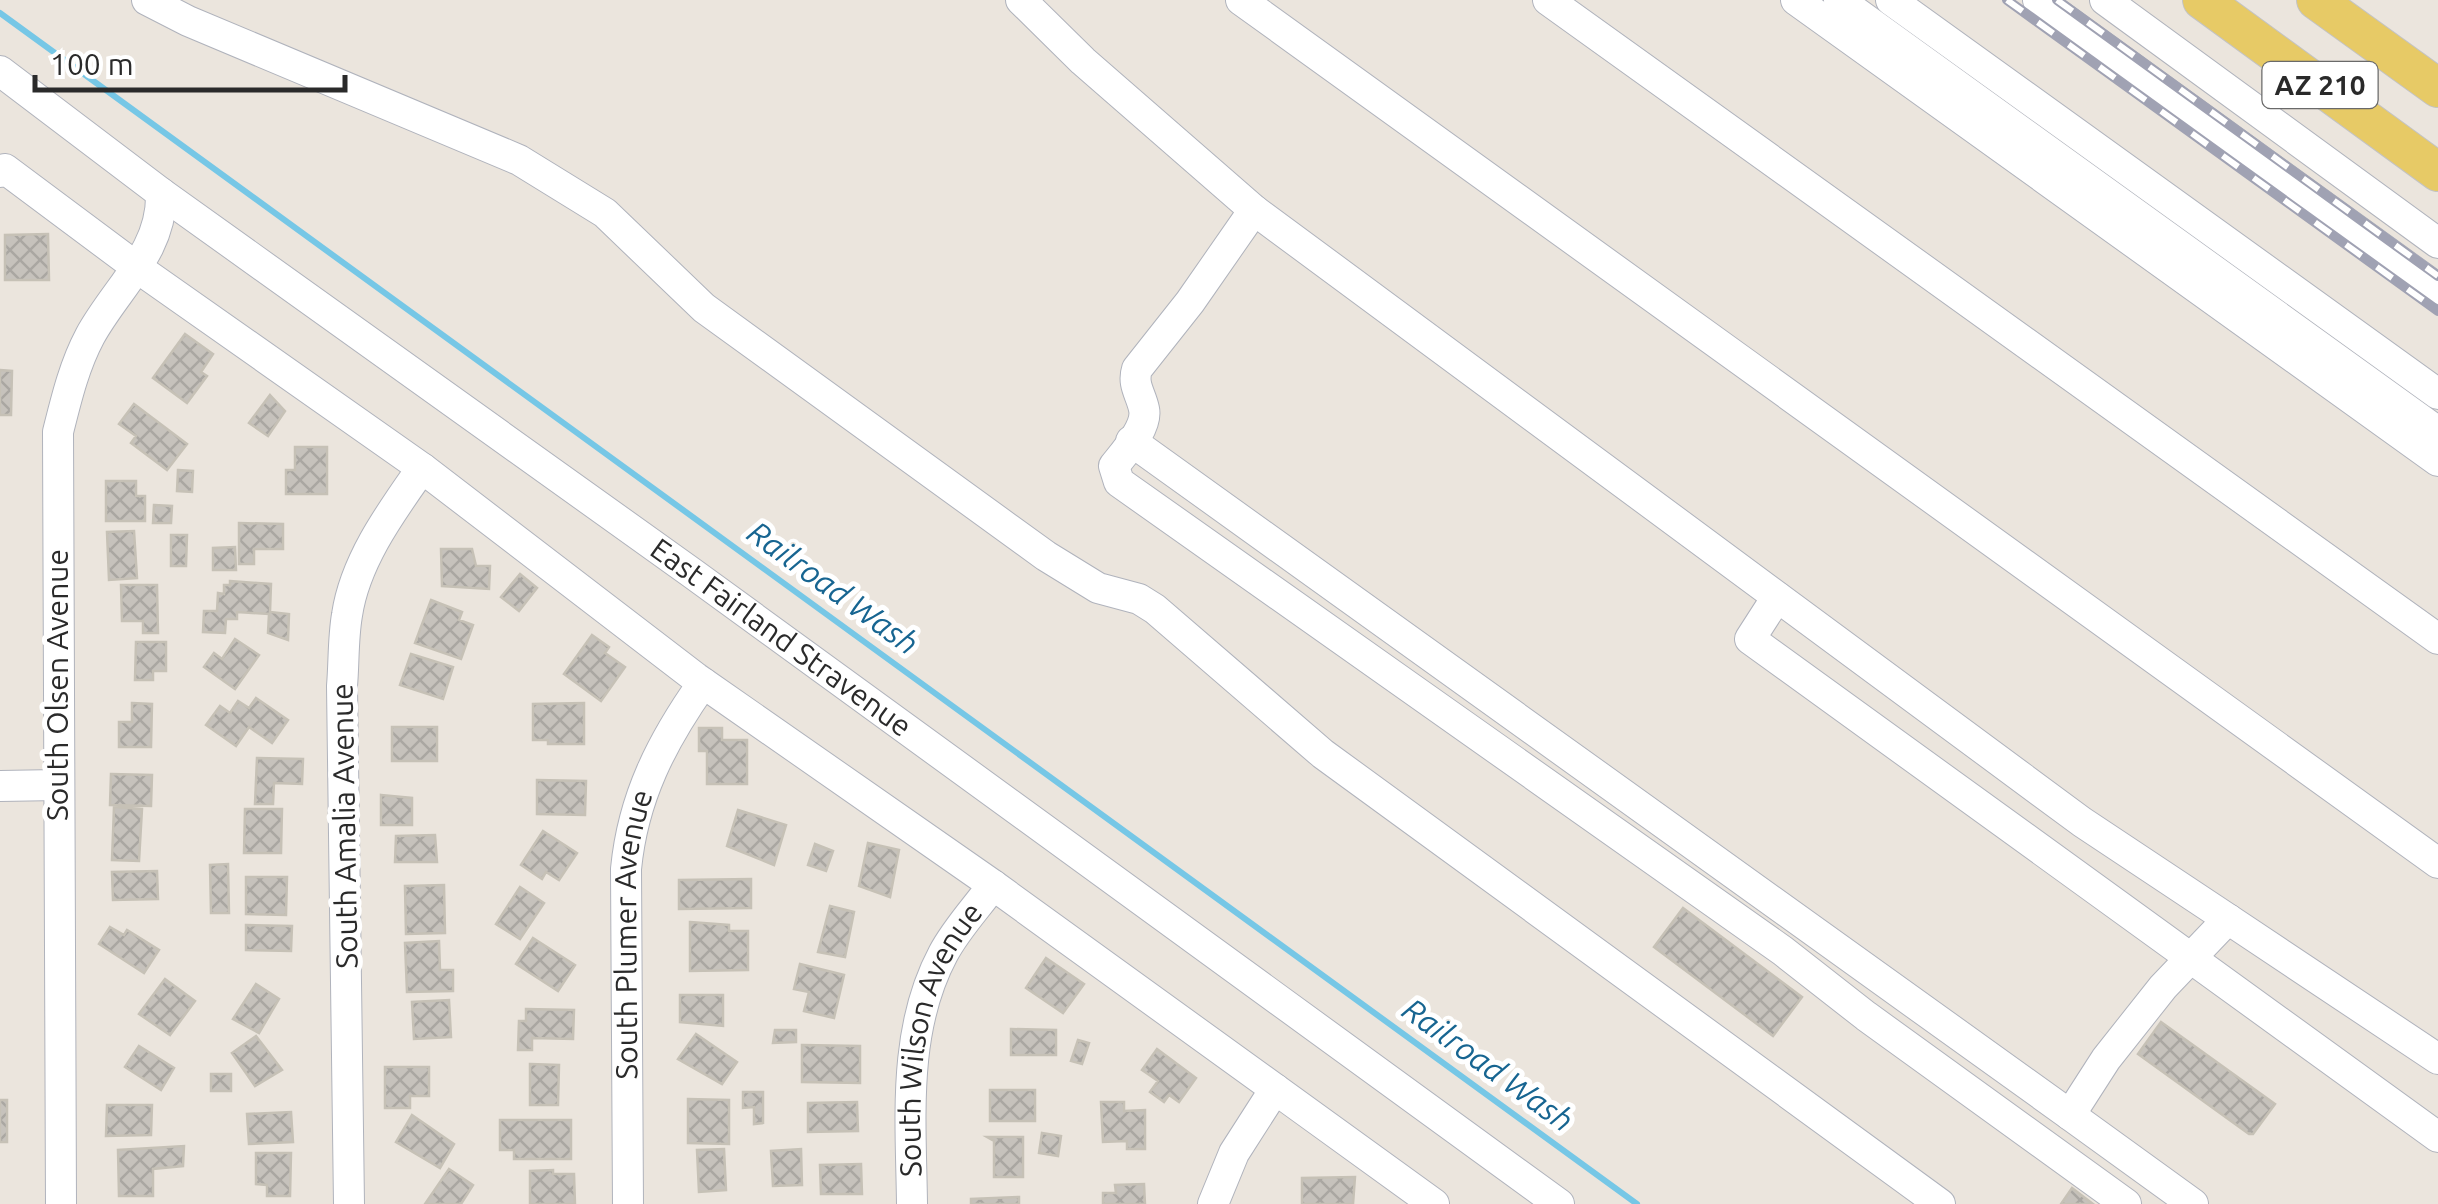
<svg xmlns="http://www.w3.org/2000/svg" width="2438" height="1204" viewBox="0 0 2438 1204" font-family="Ubuntu,sans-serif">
<defs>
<pattern id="building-cross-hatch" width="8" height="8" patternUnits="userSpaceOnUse" patternTransform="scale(2.5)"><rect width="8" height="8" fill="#c6c2bc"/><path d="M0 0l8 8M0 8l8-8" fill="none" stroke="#aaa7a2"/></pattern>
</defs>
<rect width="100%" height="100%" fill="#ebe5dd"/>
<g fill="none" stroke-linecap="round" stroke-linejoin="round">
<path stroke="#76c7e6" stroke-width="6" d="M0 13 1637 1204"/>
</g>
<path fill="url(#building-cross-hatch)" stroke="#c6c1b6" stroke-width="2.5" d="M48 234 49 280H5V235Z
M185 334 213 354 201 372 207 376 187 403 153 378Z
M0 370 12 371 11 415H0Z
M270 395 285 411 268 436 249 423Z
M134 404 187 444 167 470 131 443 136 436 119 424Z
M295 447H327V494H286V470H295Z
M178 470 193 471 192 492 177 491Z
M106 481H136V496H145V521H106Z
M154 505 172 506 171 523H153Z
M239 523 283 524V549H254V564H239Z
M134 531 137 578 109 580 107 532Z
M171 535H187L186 566H171Z
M235 547 236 570H213V548Z
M441 549H472L476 566H490L489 589 442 586Z
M520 574 537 588 519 611 501 597Z
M230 581 271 584 270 612 289 614 288 640 268 633 269 614 237 612V619H226L225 633 203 632 204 611H217L218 593 224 594V585H230Z
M121 585H157L158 633H143V621H122Z
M431 600 462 612 459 620 473 625 461 659 415 643Z
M592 635 609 647 605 653 625 667 601 701 564 674Z
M235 639 259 655 235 689 204 667 214 653 222 659Z
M136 642H166V671H153V680H135Z
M411 654 453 667 443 699 400 685Z
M256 698 288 720 272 743 249 727 236 746 206 725 220 706 230 713 238 701 249 708Z
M132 703 152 704 151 747H119V722H132Z
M584 703V744H548V740H533V704Z
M392 727H437V761H392Z
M699 728H722V740H747V784H707V751H699Z
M257 758 303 759 302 784 274 783 273 804H255Z
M111 774 152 775 151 806 110 805Z
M537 780 586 781 585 815 537 814Z
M381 795 412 798V825H381Z
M114 807 142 809 139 861 112 860Z
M245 809H282L281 853H244Z
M738 810 786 825 774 865 727 846Z
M543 831 577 853 559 880 546 872 542 879 521 865Z
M435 835 437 862H395L396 836Z
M868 843 899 850 890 897 859 886Z
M815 844 833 851 826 871 808 865Z
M228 864 229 913H211L210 865Z
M157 871 158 899 113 900 112 872Z
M246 877H287L286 915 246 914Z
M751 879V908L679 909V880Z
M444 885 445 933 406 934 405 886Z
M520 887 544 903 520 939 496 924Z
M830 906 854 912 845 957 818 952Z
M1683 908 1802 997 1773 1036 1654 947Z
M690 922 729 925V931H748V970L690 971Z
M246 925 292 926 291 951 246 950Z
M110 927 124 935 127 930 159 950 144 973 99 944Z
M533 938 575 965 558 991 516 964Z
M439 941 440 970H453V991L407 992 405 943Z
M1046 958 1084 984 1063 1013 1026 988Z
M800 964 844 975 834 1018 804 1011 809 992 794 989Z
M165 979 195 1001 170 1035 139 1014Z
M256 984 279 999 259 1033 233 1019Z
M680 995H723V1026L680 1022Z
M449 1000 451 1037 414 1039 412 1002Z
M526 1009 574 1010 573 1039 532 1038V1050H518L519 1021H526Z
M2161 1022 2275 1104 2253 1134H2249L2138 1054Z
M1011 1029 1056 1030V1055H1011Z
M775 1030H796V1042L773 1043Z
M696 1034 737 1062 722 1084 678 1059Z
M256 1036 282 1070 255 1086 232 1053Z
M1078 1040 1089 1043 1082 1064 1071 1061Z
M802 1045 860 1046V1083L802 1082Z
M139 1046 174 1068 161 1090 125 1067Z
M1157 1049 1196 1078 1179 1102 1169 1095 1164 1102 1150 1092 1158 1081 1142 1070Z
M530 1064 559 1065 558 1105H530Z
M385 1067H429V1096H410V1108H385Z
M211 1074H231V1091H211Z
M990 1090H1035V1121H990Z
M743 1092H763V1123L754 1124V1107L743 1108Z
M688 1099 729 1100V1144L688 1143Z
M0 1100H7V1142H0Z
M857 1102 858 1131 808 1132V1103Z
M1101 1102H1124V1111L1145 1110V1149H1127V1141L1103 1142Z
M107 1105H152L151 1135 106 1136Z
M291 1112 293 1142 249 1144 247 1114Z
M412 1115 454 1144 440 1168 396 1142Z
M500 1120H571V1159H514V1150H500Z
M1042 1133 1061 1136 1058 1156 1039 1153Z
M987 1137H1023V1177H994V1141Z
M184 1146 183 1166 153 1169V1196H119L118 1150Z
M724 1149 726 1190 699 1192 697 1150Z
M801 1149 802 1185 773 1186 771 1151Z
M256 1153H291L290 1196H267V1185L256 1184Z
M861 1164 862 1194H821L820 1165Z
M449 1169 473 1185 461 1204H425Z
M553 1170V1174H574L575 1204H530V1171Z
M1355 1177 1353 1204H1302V1178Z
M1144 1184 1145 1204H1103V1193H1116L1115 1185Z
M2072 1188 2093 1204H2061Z
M1019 1197V1204H971V1199Z"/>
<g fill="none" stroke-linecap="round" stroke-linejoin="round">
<g stroke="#b0b3bc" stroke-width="32">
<g id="minor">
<path d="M147 0 188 21 519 160 605 213 704 308 1046 556 1098 588 1139 599 1155 609 1323 754 1940 1204"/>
<path d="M1021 0 1083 61 1254 210 1190 302 1137 369C1132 385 1141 394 1144 409 1148 427 1125 452 1114 466L1119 482 1783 951 1866 1016 2126 1204"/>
<path d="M1241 0 2438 863"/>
<path d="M1548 0 2438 639"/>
<path d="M1796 0 2438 461"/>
<path d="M1839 0 2438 432"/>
<path d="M1891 0 2438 394"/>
<path d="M2038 0 2438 289"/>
<path d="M2105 0 2438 243"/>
<path id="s1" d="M0 71 161 193 692 573 1559 1204"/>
<path d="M0 172 5 169 139 269 422 468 696 678 993 885 1434 1204"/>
<path d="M1131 441 2070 1115 2106 1059 2163 987 2228 919 2082 822 1254 210"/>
<path d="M1777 597 1750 639 2438 1137"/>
<path d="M0 786 58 785"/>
<path d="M2228 919 2438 1059"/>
<path d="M2070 1115 2193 1204"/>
<path d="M61 1204 58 432C66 400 74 366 90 336 116 288 163 251 161 193"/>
<path d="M349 1204 342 686C344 663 343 638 347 615 355 561 391 512 422 468"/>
<path id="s2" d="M628 1204 626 869C633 797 662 741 703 683"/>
<path id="s3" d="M912 1204C911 1120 902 1031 943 954 956 929 977 907 993 885"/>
<path d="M1213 1204 1234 1153 1275 1089"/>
</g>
</g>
<g stroke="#c3c3c3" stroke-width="40">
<path id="major" d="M2202 0 2438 172
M2316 0 2438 88"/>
</g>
<use href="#minor" stroke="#fff" stroke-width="30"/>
<use href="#major" stroke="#e7ca66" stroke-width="38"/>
<g stroke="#a0a2b3" stroke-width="10">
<path id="rail" d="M2007 0 2438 311
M2057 0 2438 276"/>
</g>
<use href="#rail" stroke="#fff" stroke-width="6" stroke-dasharray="19" stroke-linecap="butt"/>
</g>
<g text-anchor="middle" stroke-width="10" stroke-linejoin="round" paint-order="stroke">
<rect fill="#fff" stroke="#6a6a6a" stroke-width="2.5" x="2262.5" y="62" width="115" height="46" rx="8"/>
<g font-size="28" font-weight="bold" fill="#2a2a2a">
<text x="2320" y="95">AZ 210</text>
</g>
<g font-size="30" fill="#2a2a2a" stroke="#fff">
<text dy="10" stroke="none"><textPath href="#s1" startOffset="965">East Fairland Stravenue</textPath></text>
<text transform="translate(58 685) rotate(-90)" y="10">South Olsen Avenue</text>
<text transform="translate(345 826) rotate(-91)" y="10">South Amalia Avenue</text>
<text dy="10" stroke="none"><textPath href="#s2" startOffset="270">South Plumer Avenue</textPath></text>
<text dy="10" stroke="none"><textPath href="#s3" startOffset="170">South Wilson Avenue</textPath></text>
</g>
<g font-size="32" font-style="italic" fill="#176591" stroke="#fff">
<text transform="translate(833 588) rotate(36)" y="11">Railroad Wash</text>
<text transform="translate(1488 1065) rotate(36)" y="11">Railroad Wash</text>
</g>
</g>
<path d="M35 75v15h310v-15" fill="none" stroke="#2a2a2a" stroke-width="5"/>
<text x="50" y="75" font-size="30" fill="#2a2a2a" stroke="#ffffff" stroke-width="8" paint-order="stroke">100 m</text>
</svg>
